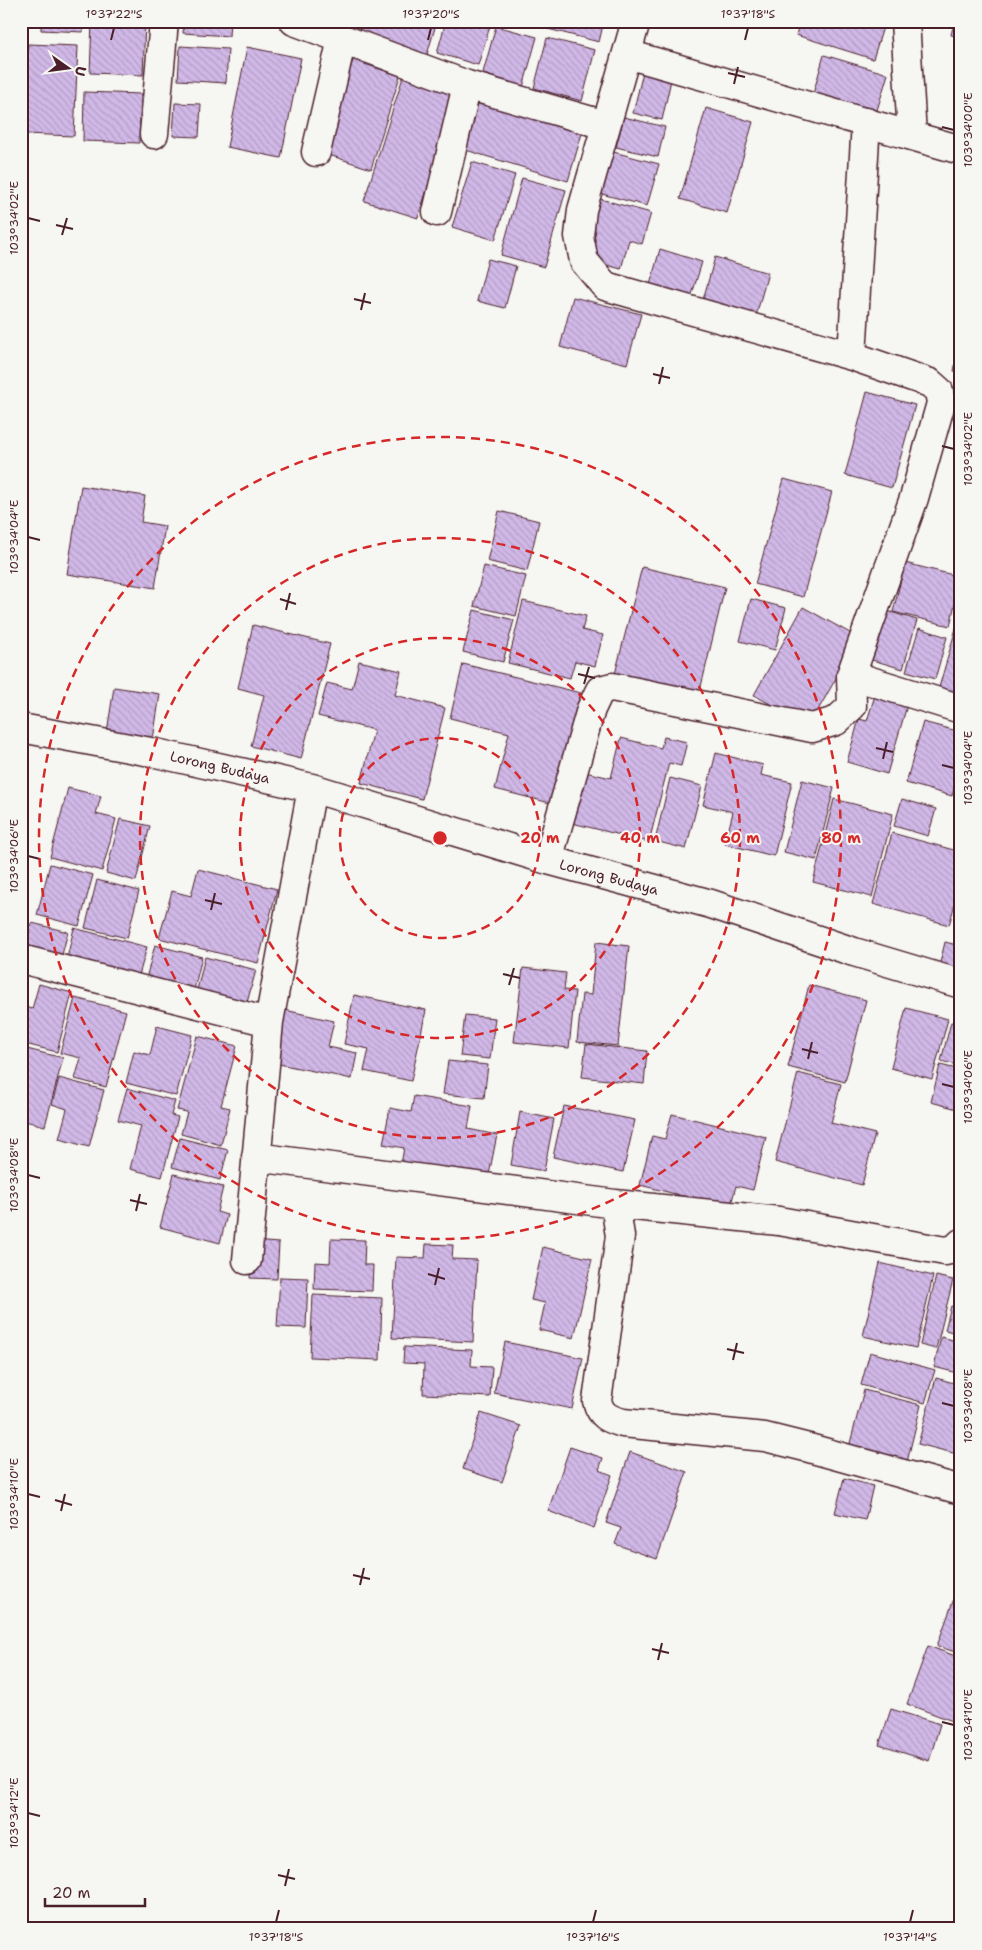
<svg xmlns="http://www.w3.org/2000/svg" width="982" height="1950" viewBox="0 0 982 1950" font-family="'Shantell Sans',sans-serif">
<defs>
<pattern id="building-back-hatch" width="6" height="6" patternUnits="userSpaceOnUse" patternTransform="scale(1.25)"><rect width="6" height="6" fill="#d0b8e7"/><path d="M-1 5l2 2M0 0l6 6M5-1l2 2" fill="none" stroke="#b49ec6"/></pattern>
</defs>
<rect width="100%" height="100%" fill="#f6f6f2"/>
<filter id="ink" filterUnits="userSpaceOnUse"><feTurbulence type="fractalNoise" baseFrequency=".02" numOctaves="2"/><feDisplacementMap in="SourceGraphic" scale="10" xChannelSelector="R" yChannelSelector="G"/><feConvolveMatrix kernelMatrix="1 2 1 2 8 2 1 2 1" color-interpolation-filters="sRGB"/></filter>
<g filter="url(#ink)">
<path fill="url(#building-back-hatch)" stroke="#4a1f2b" d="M41 21H84L83 32 41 30Z
M92 21H145L143 75 90 73Z
M184 21H230L229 36 183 33Z
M362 21H437L426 58 357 37Z
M446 21H485L491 23 478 65 437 53Z
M541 21H604L599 42 540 27Z
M800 21H885L873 59 796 35Z
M947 21H961V37L951 35 954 23Z
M496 26 537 37 520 98 479 87Z
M547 38 595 50 582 101 534 88Z
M28 44 78 46 74 136 24 134Z
M180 46 228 49 226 83 178 80Z
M247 47 301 58 281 158 227 147Z
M824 55 888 74 874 120 811 101Z
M353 60 400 76 371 169 323 153Z
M643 72 671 80 662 120 633 113Z
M404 74 458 91 418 218 364 201Z
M84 92 141 94 139 143 83 141Z
M474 97 583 130 568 181 459 148Z
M175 103 201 104 199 137 173 136Z
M706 108 753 122 727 213 680 199Z
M624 117 665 127 658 157 616 147Z
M606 150 659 164 647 206 594 192Z
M472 162 515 175 495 240 452 227Z
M522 178 566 190 544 267 501 255Z
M593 197 651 213 642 244 629 240 621 269 588 260 596 231 584 228Z
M961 226V242H958Z
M660 249 702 262 689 304 648 292Z
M715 257 768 273 754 323 701 307Z
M488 259 516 266 505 308 477 301Z
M573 297 641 314 627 364 560 347Z
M961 335V372L954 371Z
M867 392 915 405 892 488 845 475Z
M784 479 832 492 803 597 755 584Z
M81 486 145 496 141 522 165 526 155 588 67 574Z
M499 511 539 521 527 571 487 561Z
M905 563 961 577 950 626 893 612Z
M484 566 526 576 516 616 474 606Z
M642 567 725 587 699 695 615 674Z
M751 599 786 608 775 650 740 641Z
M523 601 586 616 582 630 603 635 595 666 575 661 570 678 508 663Z
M803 607 859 638 809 726 754 695Z
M474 610 514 620 503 662 463 652Z
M884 610 917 620 903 669 869 659Z
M961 611V705L936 698Z
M253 625 330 644 301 759 251 746 264 695 238 688Z
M919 628 947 637 935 679 906 671Z
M359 661 401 671 395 695 445 708 422 799 361 783 374 730 318 716 327 683 352 689Z
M463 664 581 693 554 804 495 789 509 733 450 718Z
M114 687 160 694 152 746 106 739Z
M876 692 908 702 887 774 847 762 859 719 867 721Z
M923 722 961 732V763L952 796 906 783Z
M664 737 687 742 681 766 669 763 649 842 572 823 585 772 611 778 621 738 661 748Z
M716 753 763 765 761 775 792 782 774 856 725 844 733 812 703 805Z
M670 778 702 786 686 849 655 841Z
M802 780 834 788 816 860 784 852Z
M68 788 101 796 96 814 116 819 102 871 50 857Z
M834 799 893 814 872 897 813 882Z
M902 799 936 809 928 836 894 826Z
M120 819 150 826 136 881 106 873Z
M892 833 961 852V883L949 925 873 904Z
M50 864 93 875 79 926 37 915Z
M198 869 277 889 258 963 159 938 172 891 191 896Z
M97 880 139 891 127 938 85 928Z
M32 923 68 932 59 966 23 957Z
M74 928 147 947 136 986 65 967Z
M596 942 629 946 618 1046 577 1042 582 994 591 995Z
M945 942 961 946V973L939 967Z
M155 945 202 957 192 998 144 986Z
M205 957 256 970 245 1010 195 998Z
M523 968 566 973 564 990 575 991 569 1048 514 1042Z
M39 984 72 993 57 1052 21 1043V1006L32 1009Z
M809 985 866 1000 845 1082 788 1067Z
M354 995 426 1010 411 1081 364 1071 369 1049 344 1044Z
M75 998 126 1011 106 1087 75 1079 81 1058 60 1053Z
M906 1008 948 1019 932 1079 891 1068Z
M285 1010 334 1021 328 1047 357 1053 352 1079 274 1063Z
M465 1015 495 1018 490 1059 460 1056Z
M951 1022 961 1024V1066L941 1061Z
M157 1026 192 1035 176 1096 126 1083 134 1051 150 1055Z
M197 1036 237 1046 221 1106 230 1108 221 1145 181 1134 187 1112 177 1110Z
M586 1044 647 1051 644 1084 582 1077Z
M23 1048 63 1058 45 1126 21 1120V1056Z
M448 1061 488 1065 484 1098 443 1094Z
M940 1065 961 1070V1110L931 1102Z
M798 1073 841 1084 831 1123 875 1134 862 1185 775 1162Z
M59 1078 104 1090 89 1147 59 1139 67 1109 52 1104Z
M127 1088 175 1101 171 1115 178 1117 162 1177 130 1169 141 1126 118 1120Z
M414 1096 472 1106 468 1129 497 1135 488 1180 401 1164 404 1148 383 1144 390 1108 411 1112Z
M564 1106 635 1120 623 1172 553 1157Z
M520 1112 554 1119 544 1171 511 1165Z
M672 1114 766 1137 753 1190 736 1186 730 1208 640 1185 652 1136 665 1139Z
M180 1138 228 1150 220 1180 172 1167Z
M174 1174 223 1187 217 1212 227 1215 220 1243 160 1227Z
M331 1239 365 1240 364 1265H373L372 1291 314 1289 315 1262 330 1263Z
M252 1241 279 1243 277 1279 250 1278Z
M426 1244 453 1245 452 1259 477 1260 473 1342 392 1338 396 1257 425 1258Z
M543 1247 592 1259 574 1338 539 1330 545 1303 531 1300Z
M880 1263 933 1276 916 1348 863 1336Z
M936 1276 953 1280 936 1349 920 1345Z
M280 1277 308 1278 306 1328 277 1327Z
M313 1295 382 1298 380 1360 310 1357Z
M951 1306 961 1308V1334L945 1330Z
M941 1337 961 1342V1374L934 1367Z
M505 1342 583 1358 572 1409 494 1393Z
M404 1347 472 1350 471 1366 492 1367 490 1397 423 1394 424 1364 403 1363Z
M870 1352 935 1370 925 1403 861 1385Z
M936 1378 961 1385V1455L918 1444Z
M864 1390 921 1405 907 1462 849 1447Z
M481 1413 521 1426 502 1482 463 1469Z
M570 1447 603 1458 599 1470 612 1475 594 1528 548 1511Z
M630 1452 687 1472 657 1559 615 1544 621 1528 606 1523Z
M844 1478 873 1486 865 1520 835 1513Z
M961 1579V1654L937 1646Z
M928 1646 961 1658V1717L958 1723 907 1704Z
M891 1709 940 1724 929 1761 879 1745Z"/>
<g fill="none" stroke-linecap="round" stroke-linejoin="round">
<g stroke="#4a1f2b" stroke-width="31">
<path id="minor" d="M294 21 467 85 605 125
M905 21 912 135
M627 54 961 150
M154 134 164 21
M316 152 342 39
M437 212 467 85
M852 356 866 122
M851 675 961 709
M21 728 156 753 312 788 548 860 711 904 854 952 961 984
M548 860 591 709 600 690 612 687 812 728 836 721 852 706 851 675 914 498 941 403 939 391 930 383 852 356 605 286 584 261 579 236 582 210 636 21
M21 959 269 1022
M256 1157 615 1204
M961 1243 955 1249 945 1251 779 1221 615 1204 620 1236 597 1401C601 1416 609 1419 623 1423L765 1437 809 1448 961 1490
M247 1260 269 1022 312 788"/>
</g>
<use href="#minor" stroke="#f6f6f2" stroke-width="28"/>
</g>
</g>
<path fill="none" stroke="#4a1f2b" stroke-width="2" d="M111 40 114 28M428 40 431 28M745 40 748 28M728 73 745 77M734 84 738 67M942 127 954 130M28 218 40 221M56 225 73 229M62 235 67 218M354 299 371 303M361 310 365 293M653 374 670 378M659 384 663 367M942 446 954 449M28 537 40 540M280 599 296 604M286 610 290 593M578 674 595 678M584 684 589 667M876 748 893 752M883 759 887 742M942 765 954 768M28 856 40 859M205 900 222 904M211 910 215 893M503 974 520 978M509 985 514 968M802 1049 818 1053M808 1059 812 1042M942 1084 954 1087M28 1175 40 1178M130 1200 147 1204M136 1211 140 1194M428 1274 445 1279M435 1285 439 1268M727 1349 744 1353M733 1360 737 1343M942 1403 954 1406M28 1494 40 1497M55 1500 72 1505M61 1511 65 1494M353 1575 370 1579M360 1585 364 1568M652 1649 669 1653M658 1660 662 1643M942 1722 954 1725M28 1813 40 1816M278 1875 295 1879M285 1886 289 1869M276 1922 279 1910M593 1922 596 1910M910 1922 913 1910"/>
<g fill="none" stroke="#d62828" stroke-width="2.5" stroke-dasharray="9 6">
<circle cx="440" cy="838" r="100"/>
<circle cx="440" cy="838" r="200"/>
<circle cx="440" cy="838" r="300"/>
<circle cx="440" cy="838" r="401"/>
</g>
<g text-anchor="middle" stroke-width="4" stroke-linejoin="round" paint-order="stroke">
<g font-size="14" fill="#4a1f2b" stroke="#f6f6f2">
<text transform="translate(220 767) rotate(13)" y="5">Lorong Budaya</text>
<text transform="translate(609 877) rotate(15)" y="5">Lorong Budaya</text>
</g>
</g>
<circle cx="440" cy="838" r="8" fill="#d62828" stroke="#f6f6f2" stroke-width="2.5"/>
<g font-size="15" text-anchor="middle" font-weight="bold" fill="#d62828" stroke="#f6f6f2" stroke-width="4" stroke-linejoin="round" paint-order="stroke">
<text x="540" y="843">20 m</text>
<text x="640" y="843">40 m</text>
<text x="740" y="843">60 m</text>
<text x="841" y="843">80 m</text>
</g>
<rect width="982" height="1950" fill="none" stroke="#f6f6f2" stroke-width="55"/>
<g transform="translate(68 68) rotate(104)" stroke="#f6f6f2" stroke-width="4" paint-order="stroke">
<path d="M0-4L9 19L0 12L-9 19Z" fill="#4a1f2b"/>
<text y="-8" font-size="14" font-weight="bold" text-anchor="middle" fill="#4a1f2b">U</text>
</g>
<path d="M45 1898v8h100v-8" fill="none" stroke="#4a1f2b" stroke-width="2.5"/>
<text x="52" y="1898" font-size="15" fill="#4a1f2b" stroke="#f6f6f2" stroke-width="4" paint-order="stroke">20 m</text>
<rect x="28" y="28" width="926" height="1894" fill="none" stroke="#4a1f2b" stroke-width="2"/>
<g font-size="12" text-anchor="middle" fill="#4a1f2b">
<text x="114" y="18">1°37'22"S</text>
<text x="431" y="18">1°37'20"S</text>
<text x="748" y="18">1°37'18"S</text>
<text transform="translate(968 130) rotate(-90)" y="4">103°34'00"E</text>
<text transform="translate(14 218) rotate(-90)" y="4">103°34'02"E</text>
<text transform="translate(968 449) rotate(-90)" y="4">103°34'02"E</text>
<text transform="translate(14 537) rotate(-90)" y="4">103°34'04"E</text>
<text transform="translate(968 768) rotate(-90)" y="4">103°34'04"E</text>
<text transform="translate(14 856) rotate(-90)" y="4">103°34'06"E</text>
<text transform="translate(968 1087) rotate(-90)" y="4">103°34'06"E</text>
<text transform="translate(14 1175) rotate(-90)" y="4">103°34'08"E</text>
<text transform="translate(968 1406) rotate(-90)" y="4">103°34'08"E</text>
<text transform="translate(14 1494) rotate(-90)" y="4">103°34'10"E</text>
<text transform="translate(968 1725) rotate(-90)" y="4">103°34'10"E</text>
<text transform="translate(14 1813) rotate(-90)" y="4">103°34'12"E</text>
<text x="276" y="1941">1°37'18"S</text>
<text x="593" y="1941">1°37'16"S</text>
<text x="910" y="1941">1°37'14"S</text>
</g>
</svg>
